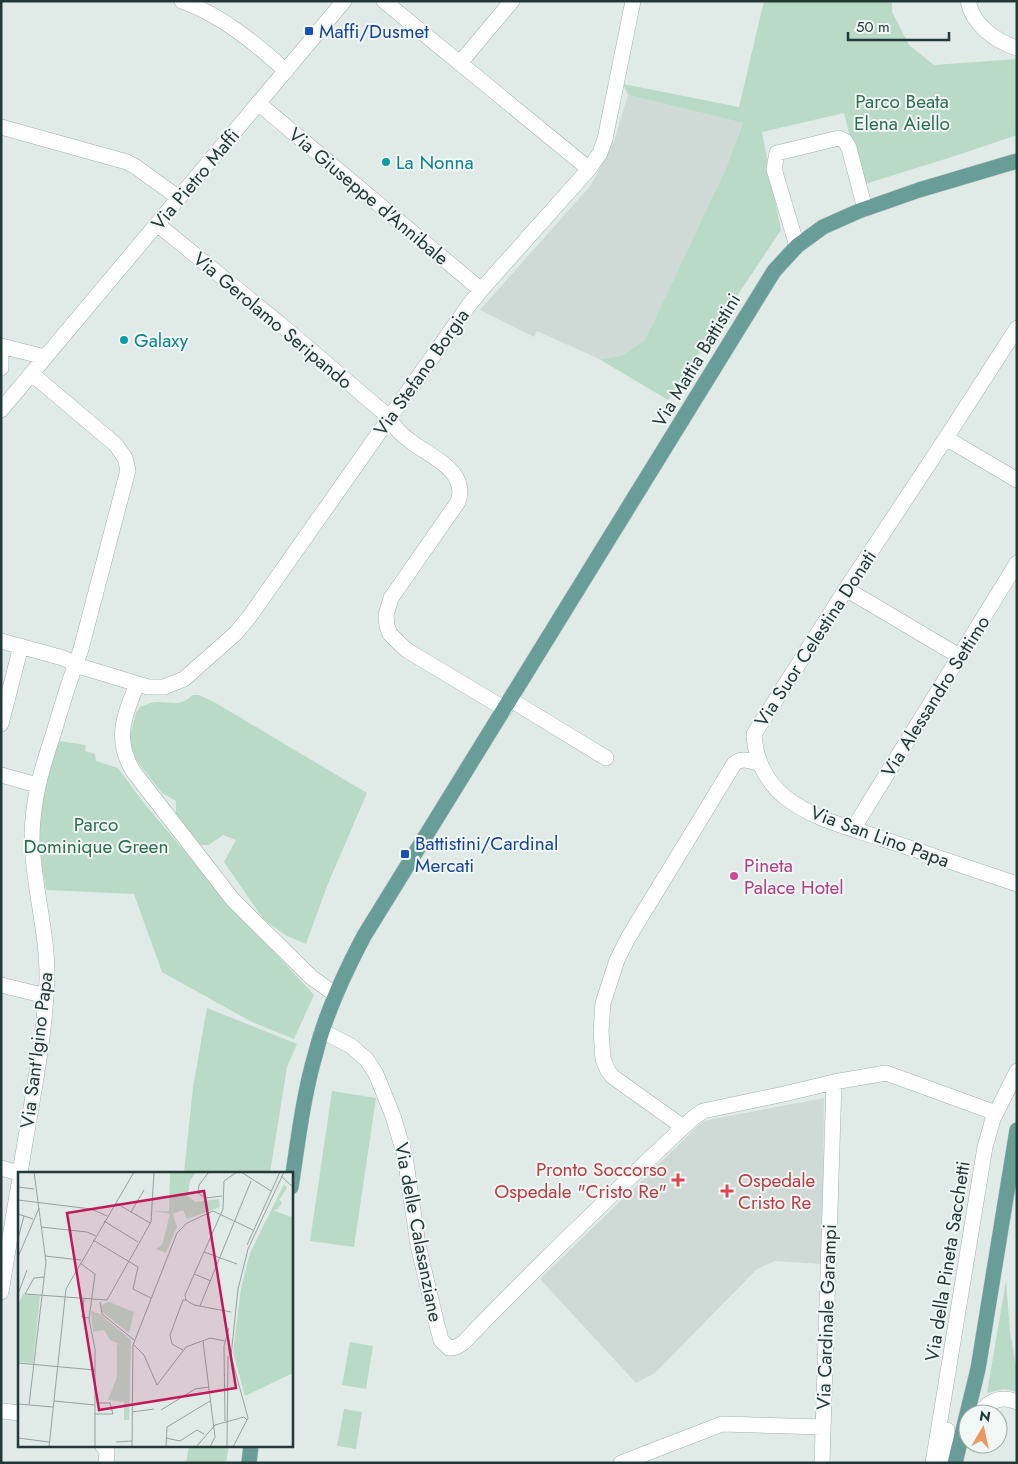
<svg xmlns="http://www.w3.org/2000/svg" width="1018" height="1464" viewBox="0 0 1018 1464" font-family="Jost,sans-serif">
<rect width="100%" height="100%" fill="#e0eae7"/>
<path fill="#cfdad6" d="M628 95 743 123 726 168 645 340 621 356 599 359 537 331 534 337 480 310 591 185 614 141Z
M824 1098 822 1264 775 1261 757 1269 655 1373 636 1383 540 1279 703 1121Z"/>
<path fill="#badac8" d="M764 1H892V12L909 45 934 65 1017 59V135L958 155 862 185 844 113 762 132 781 230 668 400 599 359 621 356 645 340 726 168 743 123 628 95 623 84 739 107Z
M193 695H199L214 702 367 793 327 886 306 944 287 936 264 920 224 862 236 840 223 835 209 845H201L176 814V801L162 793 136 760 129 739 136 713 140 707C146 705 151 702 157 702 173 702 180 707 193 695Z
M59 741 86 745 85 751 95 754 96 761 118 768 143 802 220 893 314 995 294 1039 250 1021 162 972 134 894 46 890C44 875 40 859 39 844 37 810 48 772 59 741Z
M207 1008 297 1044 287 1067 270 1173H184L193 1087Z
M332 1091 376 1098 354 1247 310 1241Z
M1006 1280 1010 1332 1017 1371V1392L1004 1389 987 1393Z
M350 1342 373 1346 366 1389 342 1385Z
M344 1409 362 1412 356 1449 337 1446Z
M189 1445H229L226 1463H186Z"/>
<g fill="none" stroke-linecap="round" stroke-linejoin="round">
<g stroke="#a3b1af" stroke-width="16">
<path id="minor" d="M182 1C221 15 255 43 286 71
M384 1 589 169
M968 1C973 25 995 41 1017 48
M460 63 512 1
M258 103 481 290
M1 127 127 162 136 167 179 198
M157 224 280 324 389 417C394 427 400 434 409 440 428 456 469 469 458 502L391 598 386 615 387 626 390 634 399 643 408 651 505 709
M797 246 774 169 777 153 839 138 845 141 849 148 865 209
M1017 328 946 438 846 589 754 734C755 758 766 782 785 797 812 819 851 828 883 839 927 854 972 869 1017 884
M1 346 45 357
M1 348V368
M1 410 344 1
M946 438 1017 480
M846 589 959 656
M1 641 63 658 82 667 148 687H164L184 679 236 633 250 616 469 305 481 290 589 169 600 153 605 139 633 1
M137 684C124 716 114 739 133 771L233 900 311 977 336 995
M511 700 606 758
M1 724 21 646
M1 775 37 785
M853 829 1017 563
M1 985 46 996
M322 1031 351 1046 367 1060 376 1074 393 1116 405 1156 418 1245 437 1325 441 1340 449 1348 456 1347 463 1343C537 1266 615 1191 693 1118L703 1111 784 1094 834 1082 886 1073 996 1113
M683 1127 613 1077 608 1071 603 1059 601 1031 603 1003 617 960 628 938 734 764C742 757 751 761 760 764
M1 1168 19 1173
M20 1173C30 1110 44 1045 47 981 48 932 33 887 32 839 32 800 42 768 54 732 62 704 71 676 81 649L128 470 125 458 116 445 32 374
M1 1292 19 1183
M3 1411 19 1413
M979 1414C989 1401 1001 1395 1017 1402
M102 1445 107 1451 106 1463
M621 1463 722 1424 823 1427
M822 1463 834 1082
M933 1463 985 1147 993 1119 1017 1071
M946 1463 947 1430"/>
</g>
<g stroke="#bdc4c3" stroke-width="16">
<path id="major" d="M291 1187C298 1142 303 1096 316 1052 326 1012 345 972 364 936L774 271 797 246 823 227 859 211 919 190 1017 161
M249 1463 251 1445
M955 1463 978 1369 1017 1130"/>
</g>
<use href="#minor" stroke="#fff" stroke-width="15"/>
<use href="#major" stroke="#689d98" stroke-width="15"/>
</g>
<g fill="#1a4fb4" stroke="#f0f7f5" stroke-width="2">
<rect x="304" y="26" width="10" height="10" rx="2.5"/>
<rect x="400" y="849" width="10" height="10" rx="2.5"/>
</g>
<g fill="#0f9aa8" stroke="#f0f7f5" stroke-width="2">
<circle cx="386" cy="162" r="5"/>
<circle cx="124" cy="340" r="5"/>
</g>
<circle fill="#d1479c" stroke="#f0f7f5" stroke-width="2" cx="734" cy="876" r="5"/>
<g fill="#e0444e" stroke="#f0f7f5" stroke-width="2">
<path d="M675.5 1172.5h5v5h5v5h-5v5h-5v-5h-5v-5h5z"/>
<path d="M724.5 1183.5h5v5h5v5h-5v5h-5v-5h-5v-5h5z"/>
</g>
<g text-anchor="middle" stroke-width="4" stroke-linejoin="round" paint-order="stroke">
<g font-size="19" fill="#164399" stroke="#f0f7f5" text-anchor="start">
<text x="319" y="38">Maffi/Dusmet</text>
<text x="415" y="850">Battistini/Cardinal<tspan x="415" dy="22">Mercati</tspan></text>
</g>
<g font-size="19" fill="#2f6d51" stroke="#f0f7f5">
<text x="902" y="108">Parco Beata<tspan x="902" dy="22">Elena Aiello</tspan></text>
<text x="96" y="831">Parco<tspan x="96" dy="22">Dominique Green</tspan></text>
</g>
<g font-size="19" fill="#0d838f" stroke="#f0f7f5" text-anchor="start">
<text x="396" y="169">La Nonna</text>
<text x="134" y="347">Galaxy</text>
</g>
<g font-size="19" fill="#223937" stroke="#f0f7f5">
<text transform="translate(195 179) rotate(-50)" y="7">Via Pietro Maffi</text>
<text transform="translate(369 196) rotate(40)" y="7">Via Giuseppe d'Annibale</text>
<text transform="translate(273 320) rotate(40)" y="7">Via Gerolamo Seripando</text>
<text transform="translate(696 360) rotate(-59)" y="7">Via Mattia Battistini</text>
<text transform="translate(421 372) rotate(-55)" y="7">Via Stefano Borgia</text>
<text transform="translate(815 638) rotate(-57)" y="7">Via Suor Celestina Donati</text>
<text transform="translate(935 696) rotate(-58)" y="7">Via Alessandro Settimo</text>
<text transform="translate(880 836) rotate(20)" y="7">Via San Lino Papa</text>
<text transform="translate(36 1050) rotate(-83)" y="7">Via Sant'Igino Papa</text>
<text transform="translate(419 1232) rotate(79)" y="7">Via delle Calasanziane</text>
<text transform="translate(947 1261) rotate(-81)" y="7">Via della Pineta Sacchetti</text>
<text transform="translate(826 1317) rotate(-88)" y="7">Via Cardinale Garampi</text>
</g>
<g font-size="19" fill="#b23c85" stroke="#f0f7f5" text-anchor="start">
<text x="744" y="872">Pineta<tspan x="744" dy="22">Palace Hotel</tspan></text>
</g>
<g font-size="19" fill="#be3a42" stroke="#f0f7f5" text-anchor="end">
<text x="667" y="1176">Pronto Soccorso<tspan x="667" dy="22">Ospedale "Cristo Re"</tspan></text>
<text x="738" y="1187" text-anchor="start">Ospedale<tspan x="738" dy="22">Cristo Re</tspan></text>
</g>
</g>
<g transform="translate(18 1172)">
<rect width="275" height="275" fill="#e0eae7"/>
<path d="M152 0H178L172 9 170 24 177 30 201 27 202 35 169 47 165 38 155 42 159 55 148 81 138 77 144 73 152 42 135 39H151ZM266 12 269 16 261 28 264 30 260 37 255 38 273 45 275 43V201L227 224 215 180 223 116 232 81ZM5 122 22 124 15 191 0 190V133ZM91 130 116 140 111 161 84 140 83 133ZM73 139 82 142 113 168 111 248H106V230L90 228 99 205V172L103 173 92 168 86 158 75 160Z" fill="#badac8"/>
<path fill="none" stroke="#94a3a1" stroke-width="1" d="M191 0 181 13 180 21 187 26 204 24M223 0 253 19M263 4 275 15M0 15 16 17M0 28 73 37 89 44M98 31 132 51M113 40 126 18M0 42 15 47M86 49 120 70M23 55 69 60 78 64M0 67 6 44M75 68 120 95 115 117 133 126M229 73 262 0M186 80 219 92M27 84 63 88M0 85 21 36M62 91 77 102 71 147 77 177V275M176 102 193 109M26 105 16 106 7 122 89 128 133 50 136 0M0 122 9 98M66 127 64 145 71 146M168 128 167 123 205 37 206 9 219 0M168 128 176 133 213 140M82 130 84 142 116 168M182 134 233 9M185 169 197 265 192 275M116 173 126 183 139 213 168 175 192 166 207 169M165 178 154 172 152 163 165 128H168M0 191 77 198M36 229 77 233M0 232 35 235M11 233 28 90 16 0M143 238 177 217 191 215M114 240 136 237M77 242H95L92 231H80M207 249 206 174 211 156M0 266 31 270M148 266 162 269 179 258 186 262M98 270 114 269M31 275 48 117 116 0M114 275 115 173 159 61 169 51 195 39 235 58M148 275 149 255 192 229M178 275 197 253 226 245 229 248M209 275 210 184M215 275 230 246 213 184 220 117 230 77 266 0"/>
<path fill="#c2185b" fill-opacity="0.15" stroke="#c2185b" stroke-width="2.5" d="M186 19 218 216 81 238 49 41Z"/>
<rect width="275" height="275" fill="none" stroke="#223937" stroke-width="2.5"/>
</g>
<rect width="1018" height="1464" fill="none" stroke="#223937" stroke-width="5"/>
<g transform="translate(983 1429) rotate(9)"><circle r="24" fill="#f0f7f5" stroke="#9eaba9"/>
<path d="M0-4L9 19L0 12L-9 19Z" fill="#e89860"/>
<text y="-8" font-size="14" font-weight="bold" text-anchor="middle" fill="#223937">N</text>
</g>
<path d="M848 32v8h101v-8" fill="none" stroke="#223937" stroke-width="2.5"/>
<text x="856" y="32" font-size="15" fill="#223937" stroke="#f0f7f5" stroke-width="4" paint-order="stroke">50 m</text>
</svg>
